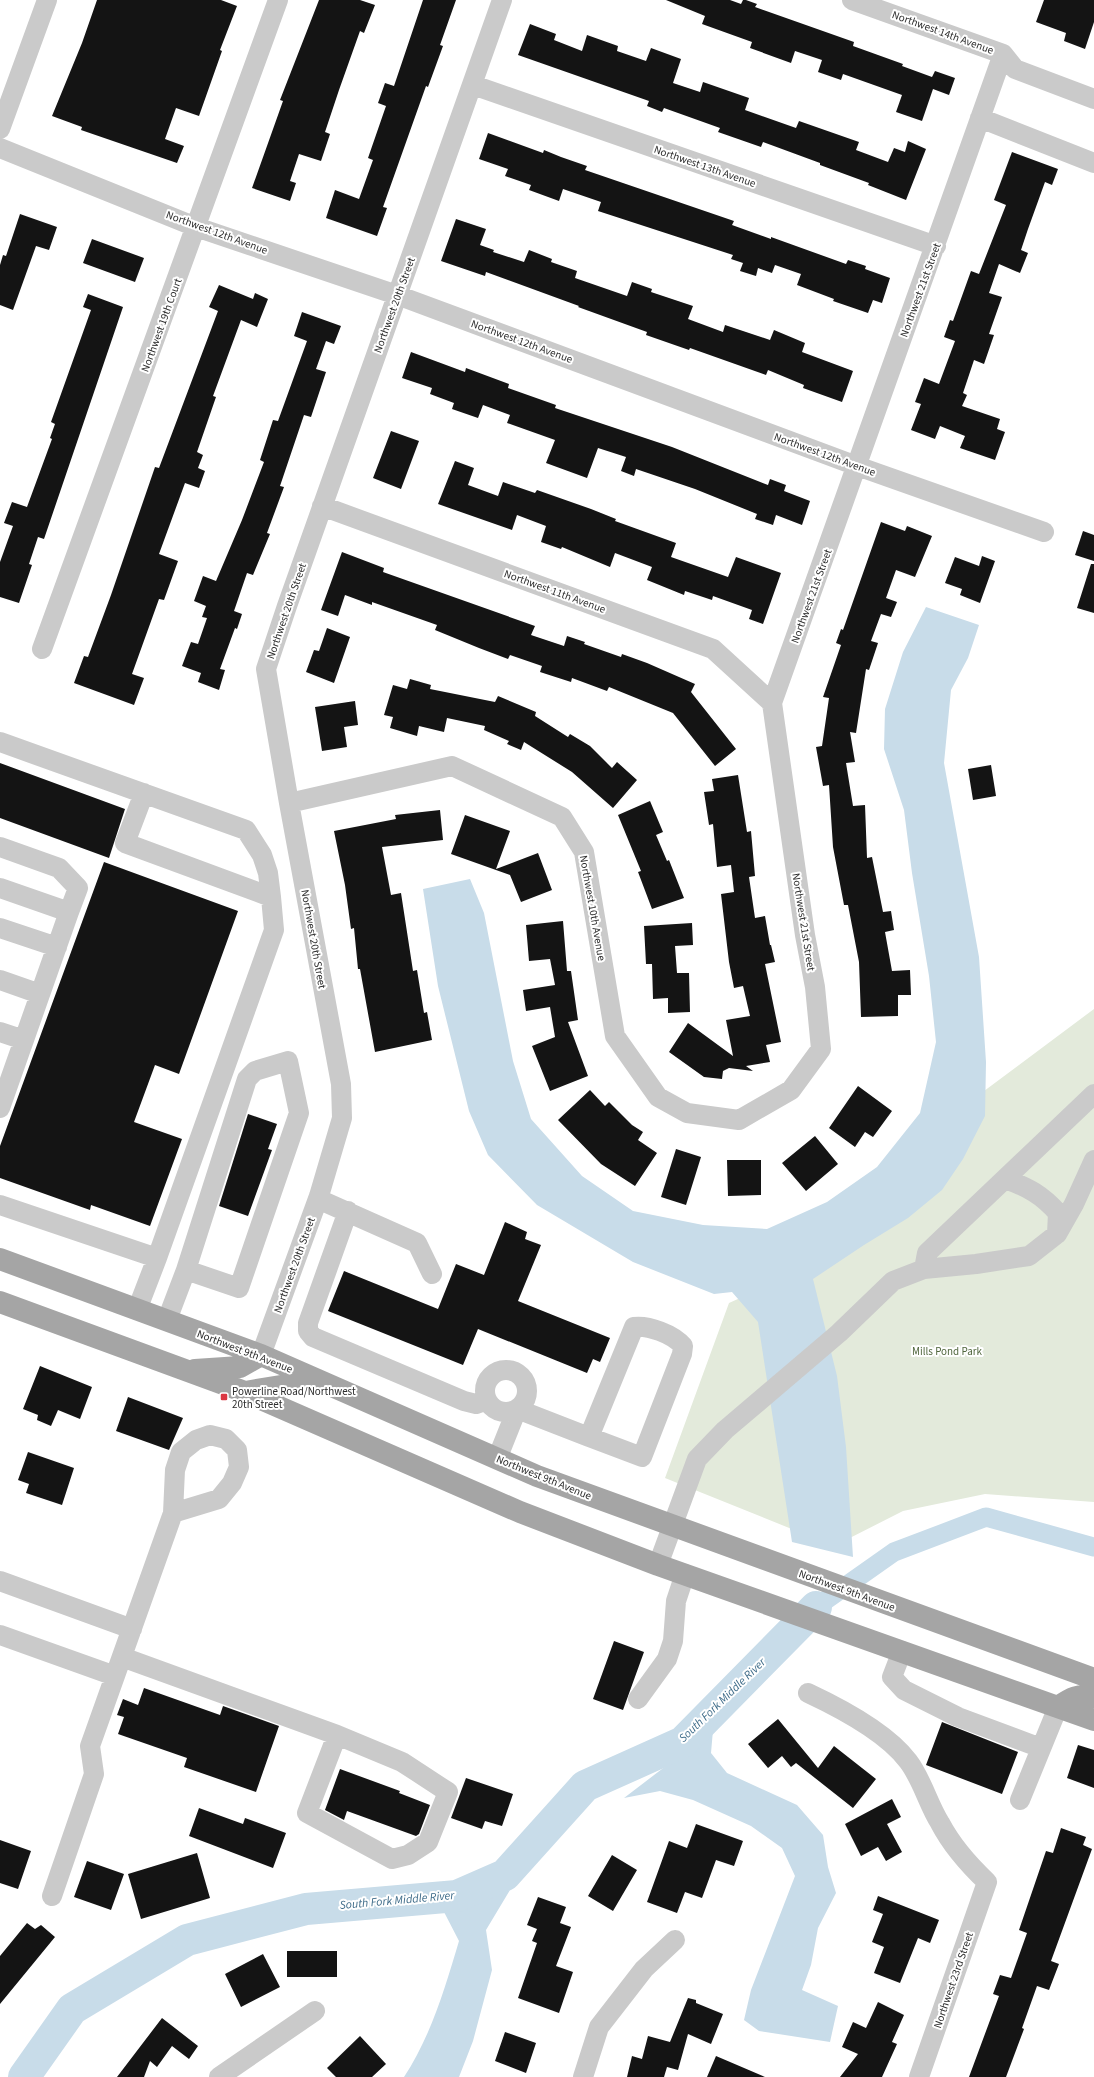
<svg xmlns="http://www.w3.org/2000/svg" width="1094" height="2077" viewBox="0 0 1094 2077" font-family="'Source Sans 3',sans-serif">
<rect width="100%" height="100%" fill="#fff"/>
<path fill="#e3eadb" d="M1094 1009V1502L985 1494 903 1511 834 1546 665 1478 729 1303 814 1265 976 1097Z"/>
<path fill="#c8dce9" d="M926 607 979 625 968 658 951 690 944 763 979 957 986 1062 985 1116 963 1159 942 1190 908 1218 864 1245 813 1279 837 1376 846 1447 853 1557 792 1542 758 1322 732 1292 714 1294 633 1262 537 1205 488 1155 469 1111 438 986 423 889 470 879 484 913 513 1061 531 1119 582 1176 633 1211 703 1225 767 1229 827 1202 877 1167 920 1113 936 1042 929 976 912 873 904 810 884 749 885 709 903 652Z
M713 1730 711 1753 727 1773 797 1805 823 1835 828 1867 836 1893 818 1928 811 1965 802 1990 838 2006 830 2042 759 2031 744 2020 751 1990 795 1876 782 1848 751 1826 693 1800 660 1791 624 1798Z
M510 1890 486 1930 492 1970 473 2041 459 2077H404C431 2036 445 1988 459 1941L444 1912Z"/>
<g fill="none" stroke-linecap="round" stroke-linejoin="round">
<path stroke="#c8dce9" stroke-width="19" d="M816 1607 894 1552 986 1517 1094 1547"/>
<path stroke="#c8dce9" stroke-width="32" d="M24 2077 72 2009 187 1940 306 1909 457 1896 505 1875 585 1786 683 1742 816 1607"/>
</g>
<path fill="#141414" d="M97 0H221L237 6 220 50 222 51 199 116 176 108 165 139 184 146 177 163 81 130 82 127 52 116 82 43Z
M319 0H360L375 5 364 33 360 31 339 90 325 132 330 134 321 161 299 154 290 181 296 183 290 201 252 188 283 101 280 100Z
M423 0H456L440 45 443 46 428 87 426 86 383 207 387 208 377 236 326 218 335 190 359 199 373 160 368 158 386 106 378 103 385 83 394 86Z
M666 0H730L741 4 743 0H746L757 4 755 7 854 42 853 46 903 64 902 66 932 77 935 71 955 78 949 95 933 89 922 121 896 112 902 95 843 74 841 80 818 72 822 60 795 51 791 63 750 48 752 42 702 24 705 16Z
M1044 0H1094V22L1085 49 1064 41 1066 33 1036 22Z
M530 24 556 34 554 40 582 51 587 35 618 46 617 51 646 61 651 48 681 59 673 83 700 92 703 82 749 98 745 110 796 128 799 121 859 142 856 150 888 162 894 148 905 152 908 141 926 149 906 200 868 185 869 183 820 165V163L763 142 761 147 718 132 720 128 664 108 662 112 647 106 649 101 518 55Z
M488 133 543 153 544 150 561 157 587 166 585 170 734 221 732 225 771 239V237L846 264 848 260 866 266 865 269 890 278 882 303 873 300 868 313 833 301 834 299 797 285 801 274 775 265 772 273 758 268 756 276 740 271 743 263 731 259 733 255 598 211 601 202 563 189 559 201 529 190 531 185 505 176 508 169 479 159Z
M1012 152 1058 169 1052 185 1045 182 1028 229 1021 250 1028 253 1020 273 999 264 989 293 1002 297 989 334 994 335 984 364 974 360 963 393 967 395 962 406 1000 419 997 429 1005 432 995 460 960 448 965 436 940 426 935 439 911 430 921 404 915 402 924 378 939 384 955 341 944 337 950 320 953 321 971 271 979 274 1006 205 994 200Z
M20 214 57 227 49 250 36 246 13 310 0 305V265L3 255 6 256Z
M456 219 486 229 480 245 494 250 493 252 524 262 529 250 552 259 551 262 577 271 575 278 627 296 632 282 652 289 651 292 693 306 688 319 723 332 725 325 770 340 774 330 805 343 802 352 853 371 842 402 803 388 804 385 768 370 766 375 690 348 689 350 646 335 647 332 578 307 579 306 486 272 485 276 441 261Z
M92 239 144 258 135 282 83 263Z
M219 285 253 299 255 293 268 299 257 327 241 320 213 396 216 397 197 452 203 455 198 468 205 471 199 488 185 483 159 554 178 561 164 600 159 599 132 674 144 678 134 705 74 683 84 656 88 657 111 595 155 467 159 468 218 311 209 307Z
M88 294 123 307 44 539 38 537 29 564 32 565 19 603 0 597V562L13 526 4 523 12 502 27 507 52 439 50 438 55 424 51 422 91 310 83 307Z
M302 312 341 326 334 344 326 341 316 369 326 372 311 417 304 415 280 486 284 487 267 533 270 534 253 575 247 573 234 611 242 614 237 629 235 628 220 669 225 670 219 690 198 682 201 673 182 666 191 642 198 644 207 618 202 617 206 606 194 601 203 576 216 581 242 520 264 462 260 460 273 420 278 421 307 341 294 336Z
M411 352 465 372 466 368 509 384 508 388 556 405 555 408 672 447 768 485 770 479 786 485 784 491 810 501 802 525 776 515 773 525 755 519 757 514 695 489 636 469 634 476 621 471 626 457 598 448 587 478 546 463 555 440 507 423 510 415 483 405 478 418 452 409 454 403 430 394 432 388 402 378Z
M391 431 419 441 401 489 373 478Z
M455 461 474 468 468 485 498 496 503 482 535 493 537 490 591 509 616 519 615 521 676 543 671 557 728 577 736 557 781 573 763 624 749 619 752 610 713 596 712 600 685 591 684 595 647 580 652 567 615 553 610 567 562 547 561 549 541 542 546 526 517 515 512 530 438 504Z
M881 522 905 531 907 526 932 536 915 577 896 570 886 598 897 602 891 617 881 614 871 641 878 643 869 670 866 669 856 733 850 732 855 762 846 763 853 806 865 805 867 858 872 857 883 912 891 911 894 930 885 932 892 971 910 970 911 995H898V1016L861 1017 859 962 848 905H844L833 847 829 785 823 786 816 747 822 746 829 698 823 697 841 645 836 643 841 629 843 630Z
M1083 531 1094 535V561L1075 555Z
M342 552 384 568 383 572 535 626 531 635 564 646 567 636 585 642 584 644 621 657 622 654 647 663 695 684 691 692 736 749 715 766 673 713 609 687 607 691 572 678 571 682 540 672 542 666 510 655 508 659 479 648 435 630 437 625 372 602V605L345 595 338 616 321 610Z
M982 556 995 561 980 603 960 595 962 589 945 583 955 557 979 566Z
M1091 564H1094V613L1077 608Z
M327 628 350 637 334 683 306 672 314 650 319 651Z
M410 679 431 685 430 689 495 702 498 696 536 712 535 716 568 737 570 734 590 746 612 768 617 762 637 780 613 808 572 772 524 742 521 750 507 744 509 741 484 730 485 726 447 718 444 732 419 726 417 736 390 728 393 717 384 715 393 685 407 689Z
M355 701 358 725 344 727 347 747 322 751 315 707Z
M0 763 125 809 109 858 0 818Z
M991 765 996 796 973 800 968 769Z
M738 775 747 832 751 831 755 876 749 877 755 918 765 916 770 945H771L775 962 765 964 781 1042 766 1045 770 1062 746 1066 753 1071 729 1068 723 1071 722 1079 704 1077 669 1052 688 1023 733 1056 726 1020 750 1016 743 986 734 988 729 962 721 894 734 892 731 865 717 867 713 824 709 825 704 792 714 791 712 779Z
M650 801 663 832 656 835 667 861 669 860 684 898 652 909 638 872 641 871 618 815Z
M440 810 443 840 382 847 391 895 401 893 413 971 417 970 424 1013 427 1012 432 1040 375 1052 360 969H358L354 928 351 929 345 885 334 831 396 819 395 815Z
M465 815 510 831 496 869 538 853 552 890 521 902 510 875 451 854Z
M104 862 238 911 179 1074 155 1065 134 1122 182 1139 150 1226 91 1205 90 1210 0 1178V1146Z
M563 921 567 971H571L578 1020 568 1022 588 1076 550 1091 532 1046 555 1037 550 1007 526 1011 523 990 555 985 550 959 529 961 526 925Z
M692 923 693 945 675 946 677 973H689L690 1012 668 1013V998L653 999 652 964H646L644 926Z
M858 1086 892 1111 873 1137 865 1132 855 1147 829 1128Z
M590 1090 605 1106 609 1102 632 1125 643 1132 638 1140 657 1153 635 1186 601 1164 558 1120Z
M248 1114 277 1124 268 1149 272 1150 248 1216 219 1206Z
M815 1136 838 1164 806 1191 782 1163Z
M676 1149 701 1157 686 1205 661 1197Z
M727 1160H761V1195L728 1196Z
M505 1222 527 1232 525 1239 541 1245 518 1301 610 1338 600 1362 593 1359 587 1373 478 1329 463 1365 328 1311 344 1271 438 1309 456 1264 484 1275Z
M40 1366 92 1387 80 1419 58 1410 51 1426 37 1420 38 1415 23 1409Z
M128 1397 183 1418 169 1450 116 1431Z
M28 1452 74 1468 62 1505 26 1493 29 1484 18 1480Z
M614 1641 644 1652 623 1710 593 1699Z
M144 1688 220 1715 223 1706 279 1726 256 1792 184 1767 187 1758 118 1734 124 1717 117 1715 123 1699 138 1705Z
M778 1719 818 1768 834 1746 876 1779 853 1808 796 1763 791 1767 782 1756 768 1768 748 1744Z
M942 1722 1018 1752 1002 1794 926 1765Z
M1078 1745 1094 1750V1788L1067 1778Z
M340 1769 400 1791 399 1793 430 1805 419 1834 416 1836 347 1811 344 1820 325 1810Z
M466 1778 513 1794 502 1826 485 1821 482 1829 451 1818Z
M892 1799 901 1817 887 1824 902 1852 886 1861 878 1847 861 1856 845 1824Z
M199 1808 243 1824 245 1818 286 1833 273 1868 189 1836Z
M696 1824 743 1841 734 1866 716 1860 702 1898 685 1892 677 1913 647 1902 669 1841 687 1848Z
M1061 1828 1086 1837 1083 1845 1092 1849 1051 1961 1059 1964 1049 1990 1037 1986 1022 2028 1024 2029 1006 2077H969L999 1996 993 1994 1000 1975 1011 1978 1027 1933 1019 1930 1046 1851 1053 1853Z
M0 1840 31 1851 18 1889 0 1883Z
M197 1853 210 1898 141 1919 128 1874Z
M612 1855 637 1870 613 1911 588 1896Z
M87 1861 124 1874 111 1910 74 1897Z
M878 1896 939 1920 930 1943 918 1938 900 1983 874 1973 884 1947 872 1942 883 1914 873 1910Z
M538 1897 566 1907 560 1923 571 1927 556 1966 573 1972 559 2013 518 1998 537 1943 532 1941 537 1929 527 1925Z
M27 1923 35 1929 41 1925 55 1937 0 2004V1956Z
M287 1951H337V1977H287Z
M263 1954 280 1987 241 2007 225 1974Z
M688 1998 696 2000V2003L723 2014 711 2044 688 2034 678 2070 667 2067 664 2077H627L632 2056 642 2059 648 2036 670 2042Z
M878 2002 904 2015 892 2042 897 2044 882 2077H840L858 2054 842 2047 853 2022 866 2028Z
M162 2018 198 2046 189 2059 172 2046 157 2067 150 2061 144 2077H117Z
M505 2032 536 2043 526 2073 495 2061Z
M360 2036 386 2064 372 2077H336L327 2068Z
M716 2056 765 2077H707Z"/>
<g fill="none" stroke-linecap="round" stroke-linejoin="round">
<path stroke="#cacaca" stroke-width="20" d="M852 0 1003 54 1015 69 1094 99
M473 85 936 246
M980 118 1094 163
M0 129 47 0
M0 148 196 227 397 295 857 466 1044 532
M322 506 713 649 772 703
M42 649 278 0
M0 742 246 830 262 855 268 873 271 897 125 843 144 793
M289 803 452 766 562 817 584 852 615 1036 658 1097 687 1113 739 1120 791 1090 821 1049 815 987 805 935 772 703 1003 54
M0 847 59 868 78 888 69 912 0 888
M0 928 57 947
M0 980 40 994
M0 1032 24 1040
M0 1108 69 912
M1005 1179C1028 1187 1042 1195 1058 1213L1057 1234
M318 1199 417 1243 432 1274
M0 1205 157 1258 137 1310
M348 1211 308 1323V1331L313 1337 464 1401 476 1404 487 1400
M157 1258 274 930 271 897
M924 1269 927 1253 1094 1094
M167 1320 186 1270 239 1288 299 1113 288 1061 255 1071 247 1079 186 1270
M261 1355 319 1196 342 1118 341 1084 289 803 266 669 287 606 502 0
M485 1391a21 21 0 1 1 42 0a21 21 0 1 1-42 0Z
M497 1459 517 1409 589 1437 634 1327C648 1325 673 1334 683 1346L682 1354 642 1457 589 1437
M658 1565 697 1459 725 1430 839 1333 893 1281 924 1269 976 1264 1029 1256 1057 1234 1074 1204 1094 1160
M0 1581 132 1629
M0 1635 115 1676
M902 1651 892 1677 904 1690 958 1717 1041 1748
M122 1657 337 1735 307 1813 392 1859 408 1855 428 1842 448 1792 402 1762 337 1735
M808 1693C840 1708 887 1733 908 1761 922 1779 928 1804 940 1823 952 1846 969 1865 987 1882L919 2077
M638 1699 667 1659 673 1641 676 1601 685 1574
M1020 1800 1058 1707
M52 1896 94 1774 90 1746 173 1513 175 1470 181 1452 196 1440 210 1435 226 1439 237 1450 239 1467 232 1483 219 1499 173 1513
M219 2077 315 2011
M583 2077 599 2027 644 1969 675 1940"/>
<path stroke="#a5a5a5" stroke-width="22" d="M0 1259 261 1355 537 1476 1094 1679
M0 1302 245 1392 520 1512 658 1565 1094 1720
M195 1370 240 1367 261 1355
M245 1392 318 1380
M1058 1707C1071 1698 1078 1694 1094 1697"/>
</g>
<rect fill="#db3743" stroke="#fff" stroke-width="1.5" x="220" y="1393" width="8" height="8" rx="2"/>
<g text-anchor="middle" stroke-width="4" stroke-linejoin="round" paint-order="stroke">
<g font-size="11" fill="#2d2d2d" stroke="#fff">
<text transform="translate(943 32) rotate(20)" y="4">Northwest 14th Avenue</text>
<text transform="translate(705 166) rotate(19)" y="4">Northwest 13th Avenue</text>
<text transform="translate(217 232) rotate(20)" y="4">Northwest 12th Avenue</text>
<text transform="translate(920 290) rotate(-70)" y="4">Northwest 21st Street</text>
<text transform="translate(394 305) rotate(-70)" y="4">Northwest 20th Street</text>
<text transform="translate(161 325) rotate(-70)" y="4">Northwest 19th Court</text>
<text transform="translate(522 341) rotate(20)" y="4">Northwest 12th Avenue</text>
<text transform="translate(825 454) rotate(20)" y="4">Northwest 12th Avenue</text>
<text transform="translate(555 591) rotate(20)" y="4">Northwest 11th Avenue</text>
<text transform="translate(811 596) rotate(-70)" y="4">Northwest 21st Street</text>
<text transform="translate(286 611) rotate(-71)" y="4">Northwest 20th Street</text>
<text transform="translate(593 908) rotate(80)" y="4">Northwest 10th Avenue</text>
<text transform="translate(804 922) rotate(81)" y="4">Northwest 21st Street</text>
<text transform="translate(314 939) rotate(80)" y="4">Northwest 20th Street</text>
<text transform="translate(294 1265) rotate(-70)" y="4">Northwest 20th Street</text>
<text transform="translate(245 1351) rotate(21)" y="4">Northwest 9th Avenue</text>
<text transform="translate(544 1477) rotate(22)" y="4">Northwest 9th Avenue</text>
<text transform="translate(847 1590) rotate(20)" y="4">Northwest 9th Avenue</text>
<text transform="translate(953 1980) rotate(-71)" y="4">Northwest 23rd Street</text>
</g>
<g font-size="11" fill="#50663d" stroke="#fff">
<text x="947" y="1355">Mills Pond Park</text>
</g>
<g font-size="11" fill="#2d2d2d" stroke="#fff" text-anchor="start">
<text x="232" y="1395">Powerline Road/Northwest<tspan x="232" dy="13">20th Street</tspan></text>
</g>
<g font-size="12" font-style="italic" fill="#406d8a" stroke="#fff">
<text transform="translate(722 1700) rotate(-44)" y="4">South Fork Middle River</text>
<text transform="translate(397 1900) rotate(-5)" y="4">South Fork Middle River</text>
</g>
</g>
</svg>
